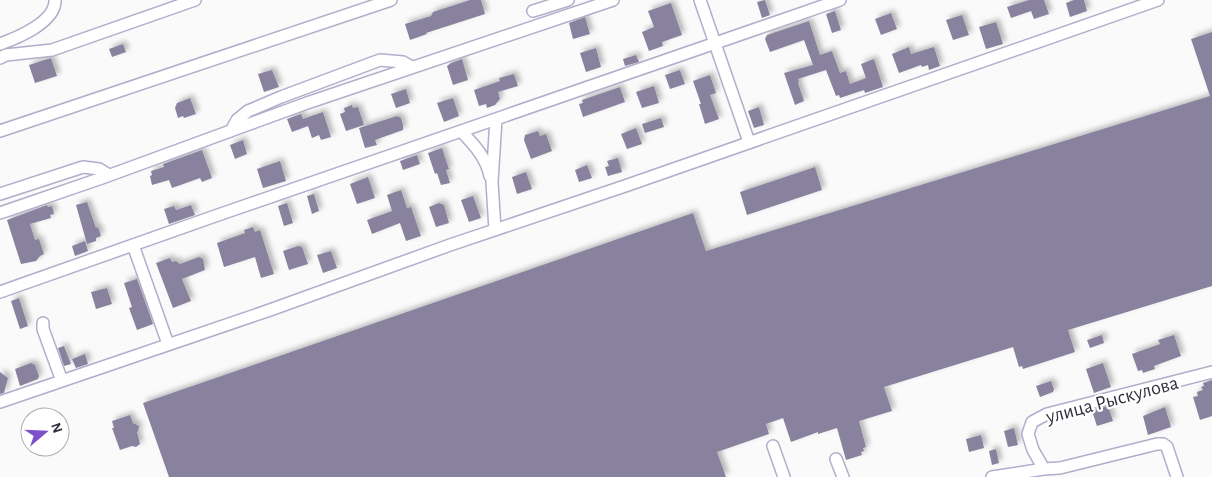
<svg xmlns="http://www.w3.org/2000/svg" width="1212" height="477" viewBox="0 0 1212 477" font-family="'Alegreya Sans',sans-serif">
<defs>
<filter id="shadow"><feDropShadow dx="3.5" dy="-3.5" stdDeviation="2.5" flood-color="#0004"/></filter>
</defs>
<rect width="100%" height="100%" fill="#fafafa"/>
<path fill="#89829e" filter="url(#shadow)" d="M470 0H481L485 14 426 33 427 34 410 40 405 24 431 16 433 12Z
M765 0 770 15 762 18 757 2Z
M1029 0H1044L1049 14 1034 19 1031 11 1011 18 1007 7Z
M1074 0H1084L1087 11 1070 17 1066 3Z
M671 3 682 35 662 42 663 46 649 51 642 32 654 27 648 11Z
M835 11 841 30 832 33 826 14Z
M891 13 897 29 881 35 875 19Z
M962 15 969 35 953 40 946 20Z
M585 17 590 34 573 39 569 23Z
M809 21 820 55 832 51 840 73 846 71 850 84 866 78 861 64 874 59 883 87 865 93 864 90 840 98 839 95 836 96 826 70 798 79 799 82 798 83 804 101 795 105 784 73 813 65 804 40 770 52 765 39 767 35Z
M996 22 1003 44 986 49 979 27Z
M1212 32V286L1068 330 1075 352 1023 369 1022 366 1019 367 1013 347 884 387 892 411 859 421 866 447 863 448 864 451 861 452 862 455 846 460 837 428 818 434V432L791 442 783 418 766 424 769 434 717 452 726 477H169L143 403 693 213 706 251 1210 96 1191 39Z
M123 44 126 52 112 57 109 49Z
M909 47 911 54 934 47 940 66 929 70 928 65 922 67 921 65 899 73 892 54Z
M596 48 601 67 586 72 580 53Z
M636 55 639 62 625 66 623 59Z
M51 58 57 76 35 83 29 65Z
M462 59 468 80 453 85 447 66 451 63Z
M272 70 279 87 264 92 258 74Z
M680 70 685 84 670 89 665 75Z
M514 74 518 86 498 92 500 99 495 105 487 108 486 104 479 106 474 90 500 81 499 78Z
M710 75 716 93 710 95 719 119 705 124 699 104H701L693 81Z
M654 86 659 103 642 108 636 92Z
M620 87 625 102 583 117 579 104 583 103 582 100Z
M406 89 410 103 396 108 391 94Z
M190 98 196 114 184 118 183 116 178 118 175 108 177 103Z
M453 98 459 116 444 122 437 103Z
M352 105 353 108 358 107 364 125 346 131 340 114 345 112 344 108Z
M759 107 764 125 754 128 748 111Z
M323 112 331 137 321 140 319 135 312 138 308 126 292 132 287 119 301 114 303 119Z
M397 116 401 118 403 125V130L375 140 377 145 365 148 359 128Z
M661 118 664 127 645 133 642 124Z
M636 128 642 144 627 149 621 134Z
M538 131 540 136 546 134 552 151 531 159 524 140 525 135Z
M243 140 247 154 235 159 230 145Z
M442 148 449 169 446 170 450 183 441 185 437 173 435 174 428 153Z
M202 150 212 178 202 182 200 178 172 188 169 180 152 185 150 176 152 175 151 171 164 167 163 164Z
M417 155 420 164 403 170 400 161Z
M618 158 622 172 608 176 605 167 609 166 607 161Z
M280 161 286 181 263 188 257 169Z
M587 165 592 178 579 182 575 170Z
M815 167 822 190 747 215 740 192Z
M526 172 532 189 517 194 512 177Z
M368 177 375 198 357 204 350 184Z
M401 190 407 208 411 207 421 236 406 241 400 223 372 234 367 220 392 211 387 195Z
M314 194 319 211 312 214 307 196Z
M473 196 481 218 469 222 461 200Z
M87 202 96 228 98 227 101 236 96 238V241L87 244 76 205Z
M287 203 293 223 284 226 278 206Z
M439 203 444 205 449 223 436 227 429 207Z
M47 205 48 207 52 206 54 214 50 215 51 218 30 224 35 240 39 239 44 254 40 256 36 261 21 264 7 220Z
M191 205 195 215 169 224 164 209 174 206 176 210Z
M253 227 255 232 260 230 274 274 261 278 255 257 224 267 217 243 245 233 244 230Z
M85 241 88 251 75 256 72 246Z
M298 246 302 247 308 264 289 270 283 251Z
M331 251 337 268 323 273 317 255Z
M199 257 203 259 205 270 182 279 191 301 173 308 156 263 170 258 172 262 176 261 180 264Z
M137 279 153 324 137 330 129 308 132 307 124 283Z
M107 288 112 304 96 309 91 292Z
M19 298 28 326 20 329 11 301Z
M1102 335 1104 343 1090 348 1087 340Z
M1174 335 1181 356 1154 366 1155 369 1143 373 1142 370 1138 371 1132 354 1160 344 1158 340Z
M64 346 71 364 64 366 58 348Z
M85 354 88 364 76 368 72 359Z
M31 363 35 365 39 376 38 379 20 386 15 369Z
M1103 363 1111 387 1094 393 1086 369Z
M0 372 8 378 4 393 0 394Z
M1212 380V416L1200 420 1193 397 1198 396 1197 392 1203 390 1201 387 1204 386 1203 383Z
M1051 381 1054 389 1053 392 1040 397 1036 386Z
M1108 406 1113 421 1097 426 1092 411Z
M1165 407 1171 427 1148 435 1143 416Z
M130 415 133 423 139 426 138 431 137 432 140 444 136 447 132 446 120 450 112 428H114L112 421Z
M1014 428 1018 445 1008 447 1004 431Z
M981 435 984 448 969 452 966 439Z
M996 449 999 463 992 465 989 451Z"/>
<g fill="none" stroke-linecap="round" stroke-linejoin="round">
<g stroke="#b4accb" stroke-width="14">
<path id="minor" d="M700 0 749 142
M533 11 568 0
M0 44C17 38 56 22 55 0
M0 58 6 55 52 50 195 0
M0 131 391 0
M231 131 237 120 248 111 281 97 380 60 403 62 412 67
M461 131C474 145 486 157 490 176
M0 194 83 167 99 169 109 175
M0 213 102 178 307 103 613 0
M495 230 492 182 496 119
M133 245 168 344
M0 292 218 215 840 0
M43 323V329L62 381
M0 402 270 310 450 245 625 186 1158 0
M773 446 784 477
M836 459 843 477
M1044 469 1033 450 1028 434 1032 422 1047 414 1212 372
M992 477 1044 469 1060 468 1157 444H1163L1167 447 1177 477"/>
</g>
<use href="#minor" stroke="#fff" stroke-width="11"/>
</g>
<g text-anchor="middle" stroke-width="4.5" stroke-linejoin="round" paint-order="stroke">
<g font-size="20" fill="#34313e" stroke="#fff">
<text transform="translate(1112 399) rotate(-15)" y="7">улица Рыскулова</text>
</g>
</g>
<g transform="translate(45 432) rotate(71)"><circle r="24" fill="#ffffff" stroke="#aeadb2"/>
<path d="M0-4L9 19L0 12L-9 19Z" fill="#7c51ca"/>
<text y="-8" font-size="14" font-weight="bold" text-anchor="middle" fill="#34313e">N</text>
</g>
</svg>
